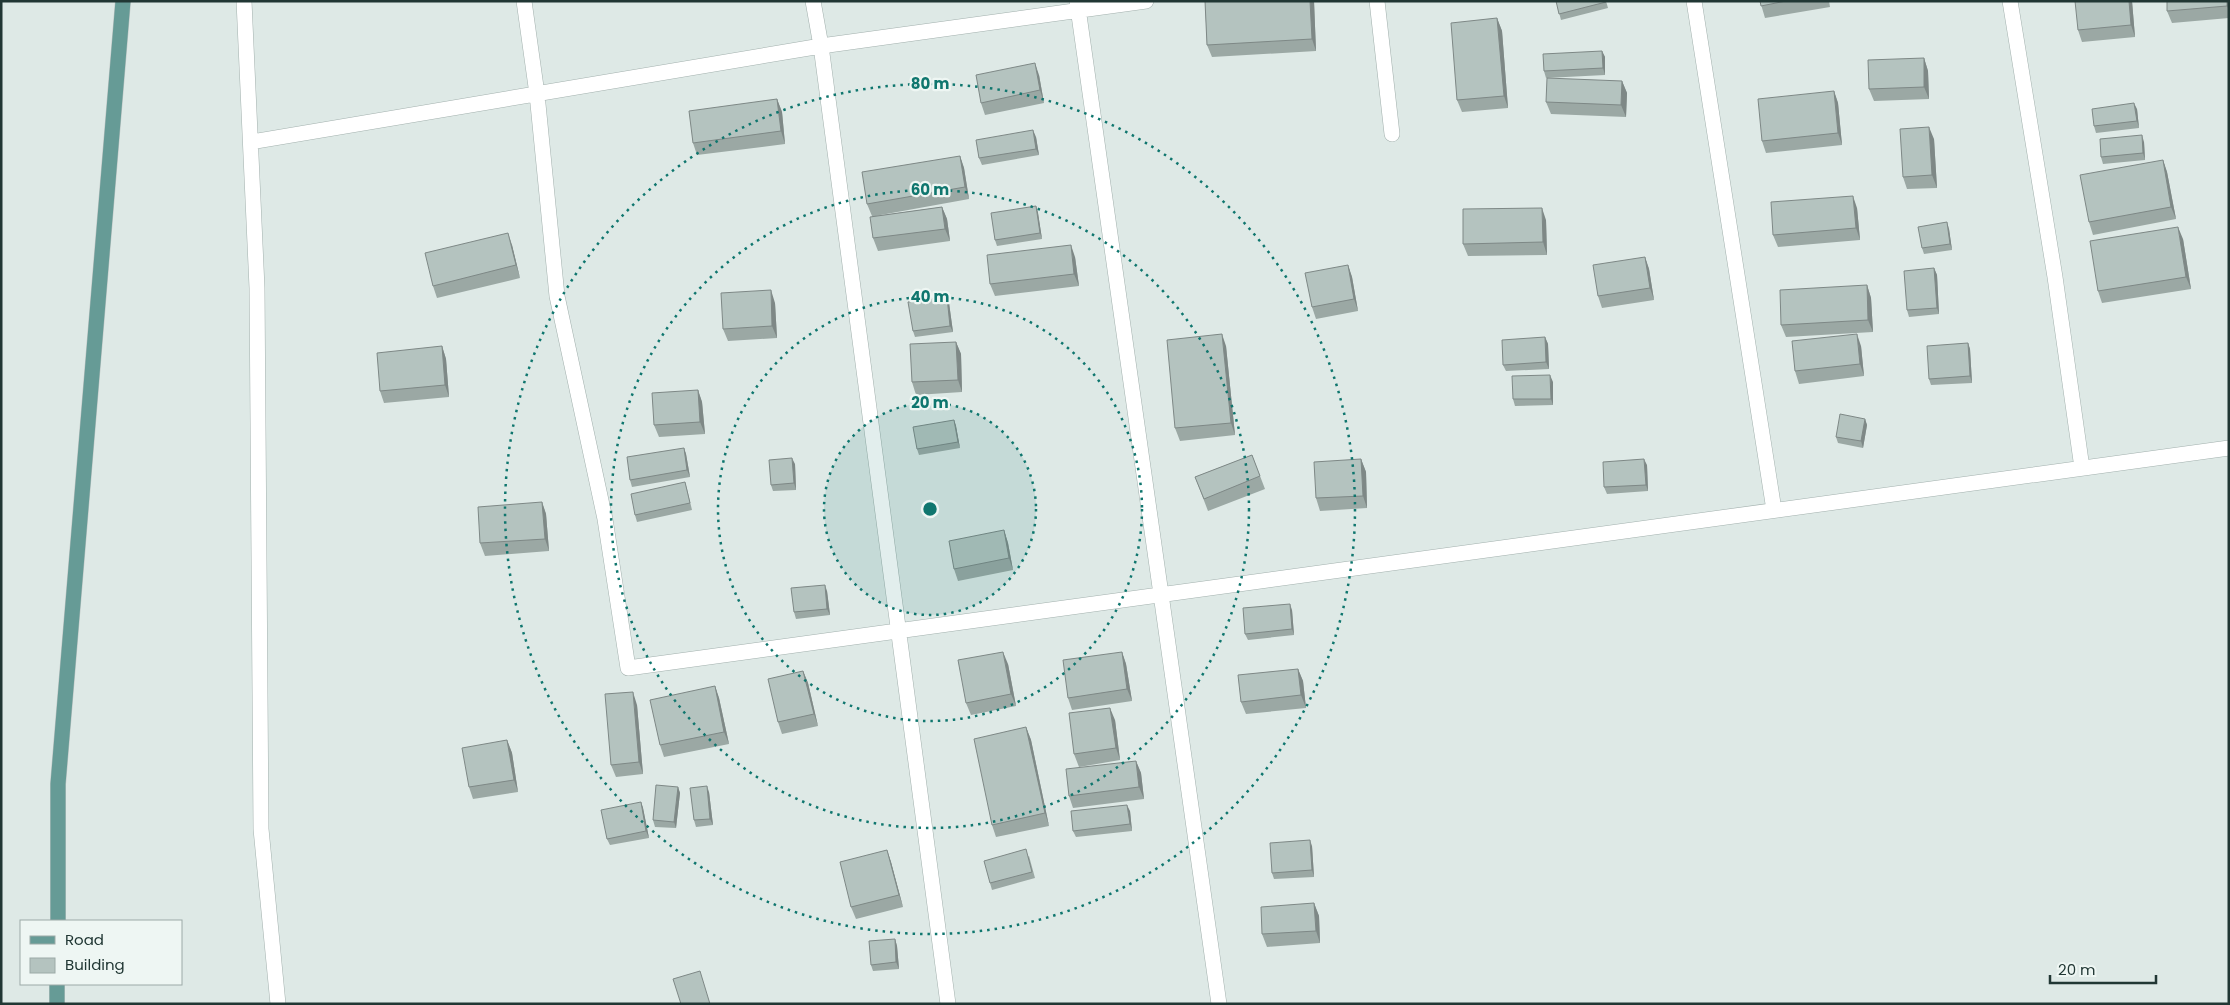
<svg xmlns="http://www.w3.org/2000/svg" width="2230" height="1005" viewBox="0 0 2230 1005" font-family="Poppins,sans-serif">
<rect width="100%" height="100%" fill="#dee9e6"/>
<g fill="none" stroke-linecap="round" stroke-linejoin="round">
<g stroke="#a2b0ad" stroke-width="16">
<path id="minor" d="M244 1 257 288 261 829 278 1004
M524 1 537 94 557 296 605 519 628 668 2229 448
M813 1 821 46 948 1004
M1077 1 1219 1004
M1377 1 1392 134
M1694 1 1774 510
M2010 1 2055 277 2082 468
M251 142 821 46 1146 1"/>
</g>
<g stroke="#bcc3c2" stroke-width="16">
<path id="major" d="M58 921V784L123 1
M57 1004V984"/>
</g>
<use href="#minor" stroke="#fff" stroke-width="15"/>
<use href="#major" stroke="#669b96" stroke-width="15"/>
</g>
<path fill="#9ba8a4" d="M1205 1H1314L1316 51 1212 57 1207 45Z
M1556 1H1606L1608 8 1561 20Z
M1760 1H1829L1830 7 1765 18Z
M2132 1 2135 37 2082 42 2078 30Z
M2229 1V18L2172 23 2167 11Z
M1497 18 1502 31 1508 108 1462 112 1457 100Z
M1602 51 1605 57V75L1546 78 1544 71Z
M1924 58 1928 71 1929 99 1874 101 1869 89Z
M1039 75 1044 103 985 115 981 103Z
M1622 81 1627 93 1626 117 1551 114 1546 102Z
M1834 91 1838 103 1842 145 1766 153 1762 141Z
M777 99 782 112 785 144 697 155 693 143Z
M2137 109 2139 128 2096 133 2094 126Z
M1036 137 1039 155 982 165 979 158Z
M1934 139 1937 188 1907 189 1903 177Z
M2144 142 2145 160 2103 164 2101 157Z
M960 156 964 168 969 199 875 216 942 207 947 219 950 241 878 251 873 238 872 216 867 204Z
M2163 160 2167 172 2176 219 2093 235 2089 222Z
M1036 206 1038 213 1042 239 997 246 995 240Z
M1857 208 1860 240 1778 247 1773 235Z
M1546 220 1547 255 1468 256 1463 244Z
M1949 229 1952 250 1924 254 1922 248Z
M2183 239 2191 289 2102 303 2098 291Z
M512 245 520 278 437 298 433 286Z
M1075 257 1079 286 995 296 990 284Z
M1645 257 1649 269 1654 300 1602 308 1598 296Z
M1348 265 1352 277 1358 311 1316 319 1312 307Z
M1934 268 1937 275 1939 314 1909 317 1907 310Z
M1867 285 1871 298 1873 332 1786 337 1781 325Z
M775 303 777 338 728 341 723 329Z
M949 303 953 332 915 337 913 331Z
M1545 337 1548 344 1549 369 1506 371 1503 365Z
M956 342 961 354 962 392 916 395 912 382Z
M1968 343 1970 349 1972 383 1931 385 1929 379Z
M442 346 446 359 449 397 384 403 380 391Z
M1226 346 1235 435 1180 441 1175 428Z
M1861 346 1864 376 1799 384 1795 371Z
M1553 382V405L1515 406 1513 399Z
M698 390 702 402 705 434 659 437 654 425Z
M1865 419 1867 425 1863 448 1838 443 1836 437Z
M954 420 956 426 960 448 919 455 917 449Z
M684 448 686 454 690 477 632 487 630 480Z
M1252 455 1265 489 1208 511 1195 477Z
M1361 459 1366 472 1367 508 1320 511 1316 498Z
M795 464 796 490 773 491 771 485Z
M1647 465 1648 491 1607 494 1604 487Z
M685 482 687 489 692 510 637 522 635 515Z
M542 502 546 514 549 551 485 556 480 543Z
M1004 530 1008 543 1013 570 958 581 954 569Z
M827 591 830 615 796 619 794 612Z
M1292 610 1294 635 1248 640 1245 634Z
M1122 652 1126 664 1132 701 1072 710 1068 698Z
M1008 664 1016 706 971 715 966 703Z
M1298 669 1303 681 1306 708 1246 714 1241 702Z
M803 671 808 683 818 726 782 734 778 722Z
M715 686 719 698 729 744 664 757 660 745Z
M637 705 643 774 616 777 611 765Z
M1115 720 1120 760 1079 767 1074 754Z
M1026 727 1031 740 1049 826 996 837 992 825Z
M507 740 512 753 518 792 473 799 469 787Z
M1136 761 1141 773 1144 799 1073 808 1069 796Z
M678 787 680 793 676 828 655 827 653 820Z
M709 792 713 825 696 827 694 820Z
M641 802 643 808 649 838 610 845 607 839Z
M1130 811 1132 831 1076 837 1073 831Z
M1312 846 1314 877 1274 879 1272 873Z
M887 850 891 862 903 907 856 919 851 907Z
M1029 856 1035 878 992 890 990 883Z
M1314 903 1319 916 1320 943 1267 947 1262 934Z
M895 939 897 946 899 969 873 971 871 965Z"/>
<path fill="#7e8886" d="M1310 1H1314L1316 51 1312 39Z
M2129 1H2132L2135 37 2131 25Z
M2227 1H2229V10L2227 6Z
M1497 18 1502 31 1508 108 1504 96Z
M1602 51 1605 57V75L1603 68Z
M1924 58 1928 71 1929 99 1924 87Z
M1035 63 1039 75 1044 103 1040 90Z
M1622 81 1627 93 1626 117 1621 105Z
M1834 91 1838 103 1842 145 1838 133Z
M777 99 782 112 785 144 781 131Z
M2134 103 2137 109 2139 128 2137 121Z
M1929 127 1934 139 1937 188 1932 175Z
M1033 130 1036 137 1039 155 1036 149Z
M2142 135 2144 142 2145 160 2143 153Z
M960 156 964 168 969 199 965 187Z
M2163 160 2167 172 2176 219 2171 207Z
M1853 196 1857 208 1860 240 1856 228Z
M1036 206 1038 213 1042 239 1040 233Z
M942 207 947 219 950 241 945 229Z
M1542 208 1546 220 1547 255 1543 242Z
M1947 222 1949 229 1952 250 1950 244Z
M2178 227 2183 239 2191 289 2186 277Z
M508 233 512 245 520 278 516 265Z
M1071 245 1075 257 1079 286 1074 274Z
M1645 257 1649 269 1654 300 1650 288Z
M1348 265 1352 277 1358 311 1354 299Z
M1934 268 1937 275 1939 314 1937 308Z
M1867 285 1871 298 1873 332 1868 320Z
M771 290 775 303 777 338 772 326Z
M947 297 949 303 953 332 950 326Z
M1222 334 1226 346 1235 435 1231 423Z
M1857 334 1861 346 1864 376 1860 364Z
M1545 337 1548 344 1549 369 1546 362Z
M956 342 961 354 962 392 958 380Z
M1968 343 1970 349 1972 383 1970 376Z
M442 346 446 359 449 397 445 385Z
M1550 375 1553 382V405L1551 399Z
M698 390 702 402 705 434 700 422Z
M1865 419 1867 425 1863 448 1861 441Z
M954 420 956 426 960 448 958 442Z
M684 448 686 454 690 477 687 470Z
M792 458 795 464 796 490 794 483Z
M1361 459 1366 472 1367 508 1363 496Z
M1644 459 1647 465 1648 491 1646 485Z
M542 502 546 514 549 551 545 539Z
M1004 530 1008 543 1013 570 1009 558Z
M825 585 827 591 830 615 827 609Z
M1290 604 1292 610 1294 635 1292 629Z
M1003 652 1008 664 1016 706 1011 694Z
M1122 652 1126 664 1132 701 1127 689Z
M1298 669 1303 681 1306 708 1301 695Z
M803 671 808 683 818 726 814 714Z
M715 686 719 698 729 744 724 732Z
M633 692 637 705 643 774 639 762Z
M1110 708 1115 720 1120 760 1116 748Z
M1026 727 1031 740 1049 826 1045 813Z
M507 740 512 753 518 792 514 780Z
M1136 761 1141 773 1144 799 1139 787Z
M707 786 709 792 713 825 710 819Z
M678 787 680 793 676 828 674 822Z
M641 802 643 808 649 838 646 831Z
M1127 805 1130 811 1132 831 1130 824Z
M1310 840 1312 846 1314 877 1312 870Z
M887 850 891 862 903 907 899 895Z
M1314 903 1319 916 1320 943 1316 931Z
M895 939 897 946 899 969 896 962Z"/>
<path fill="#b4c3bf" stroke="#7e8886" d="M1205 1H1310L1312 39 1207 45Z
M1556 1H1606V2L1559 14Z
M1760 1H1786L1761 6Z
M2075 1H2129L2131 25 2078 30Z
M2167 1H2227V6L2167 11Z
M1497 18 1504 96 1457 100 1451 23Z
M1602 51 1603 68 1544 71 1543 54Z
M1924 58V87L1869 89 1868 60Z
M1035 63 1040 90 981 103 976 75Z
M1547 78 1622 81 1621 105 1546 102Z
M1834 91 1838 133 1762 141 1758 99Z
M777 99 781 131 693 143 689 111Z
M2134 103 2137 121 2094 126 2092 109Z
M1929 127 1932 175 1903 177 1900 129Z
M1033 130 1036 149 979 158 976 140Z
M2142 135 2143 153 2101 157 2100 139Z
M960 156 965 187 867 204 862 172Z
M2163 160 2171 207 2089 222 2080 175Z
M1853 196 1856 228 1773 235 1771 202Z
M1036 206 1040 233 995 240 991 213Z
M942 207 945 229 873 238 870 217Z
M1542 208 1543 242 1463 244V209Z
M1947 222 1950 244 1922 248 1918 227Z
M2178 227 2186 277 2098 291 2090 241Z
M508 233 516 265 433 286 425 253Z
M1071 245 1074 274 990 284 987 255Z
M1645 257 1650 288 1598 296 1593 265Z
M1348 265 1354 299 1312 307 1305 273Z
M1934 268 1937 308 1907 310 1904 271Z
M1867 285 1868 320 1781 325 1780 290Z
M771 290 772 326 723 329 721 293Z
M947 297 950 326 913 331 908 302Z
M1222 334 1231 423 1175 428 1167 340Z
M1857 334 1860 364 1795 371 1792 341Z
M1545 337 1546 362 1503 365 1502 340Z
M956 342 958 380 912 382 910 344Z
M1968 343 1970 376 1929 379 1927 346Z
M442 346 445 385 380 391 377 353Z
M1550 375 1551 399H1513L1512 376Z
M698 390 700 422 654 425 652 393Z
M1840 414 1865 419 1861 441 1836 437Z
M954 420 958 442 917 449 913 427Z
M684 448 687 470 630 480 627 457Z
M1252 455 1260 476 1204 499 1195 477Z
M792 458 794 483 771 485 769 460Z
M1361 459 1363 496 1316 498 1314 462Z
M1644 459 1646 485 1604 487 1603 462Z
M685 482 690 503 635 515 631 494Z
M542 502 545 539 480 543 478 507Z
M1004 530 1009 558 954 569 949 541Z
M825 585 827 609 794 612 791 588Z
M1290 604 1292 629 1245 634 1243 608Z
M1003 652 1011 694 966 703 958 660Z
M1122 652 1127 689 1068 698 1063 660Z
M1298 669 1301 695 1241 702 1238 675Z
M803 671 814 714 778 722 768 679Z
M715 686 724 732 660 745 650 700Z
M633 692 639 762 611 765 605 694Z
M1110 708 1116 748 1074 754 1069 713Z
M1026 727 1045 813 992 825 974 739Z
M507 740 514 780 469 787 462 748Z
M1136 761 1139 787 1069 796 1066 769Z
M656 785 678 787 674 822 653 820Z
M707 786 710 819 694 820 690 788Z
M641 802 646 831 607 839 601 810Z
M1127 805 1130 824 1073 831 1071 811Z
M1310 840 1312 870 1272 873 1270 843Z
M1026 849 1032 872 990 883 984 861Z
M887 850 899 895 851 907 840 862Z
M1314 903 1316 931 1262 934 1261 907Z
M895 939 896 962 871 965 869 941Z
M700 971 710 1004H681L673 979Z"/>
<circle cx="930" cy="509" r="106" fill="#0f766e" fill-opacity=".12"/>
<g fill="none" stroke="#0f766e" stroke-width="2.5" stroke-dasharray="2.5 5">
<circle cx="930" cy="509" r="106"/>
<circle cx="930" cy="509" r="212"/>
<circle cx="930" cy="509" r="319"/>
<circle cx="930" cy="509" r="425"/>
</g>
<circle cx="930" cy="509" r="8" fill="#0f766e" stroke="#eef6f3" stroke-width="2.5"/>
<g font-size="15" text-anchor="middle" font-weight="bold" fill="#0f766e" stroke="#eef6f3" stroke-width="4.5" stroke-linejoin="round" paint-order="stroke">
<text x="930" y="89">80 m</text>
<text x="930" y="195">60 m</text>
<text x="930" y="302">40 m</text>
<text x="930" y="408">20 m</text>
</g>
<rect width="2230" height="1005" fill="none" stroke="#213734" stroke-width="5"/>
<rect x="20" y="920" width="162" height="65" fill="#eef6f3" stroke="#9caaa7"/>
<rect x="30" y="936" width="25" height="8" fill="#669b96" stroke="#9caaa7"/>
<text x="65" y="945" font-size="15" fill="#213734">Road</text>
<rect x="30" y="958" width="25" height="15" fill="#b4c3bf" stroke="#9caaa7"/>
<text x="65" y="970" font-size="15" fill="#213734">Building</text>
<path d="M2050 975v8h106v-8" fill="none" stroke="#213734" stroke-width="2.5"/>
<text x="2058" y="975" font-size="15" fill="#213734" stroke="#eef6f3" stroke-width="4" paint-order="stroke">20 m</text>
</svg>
